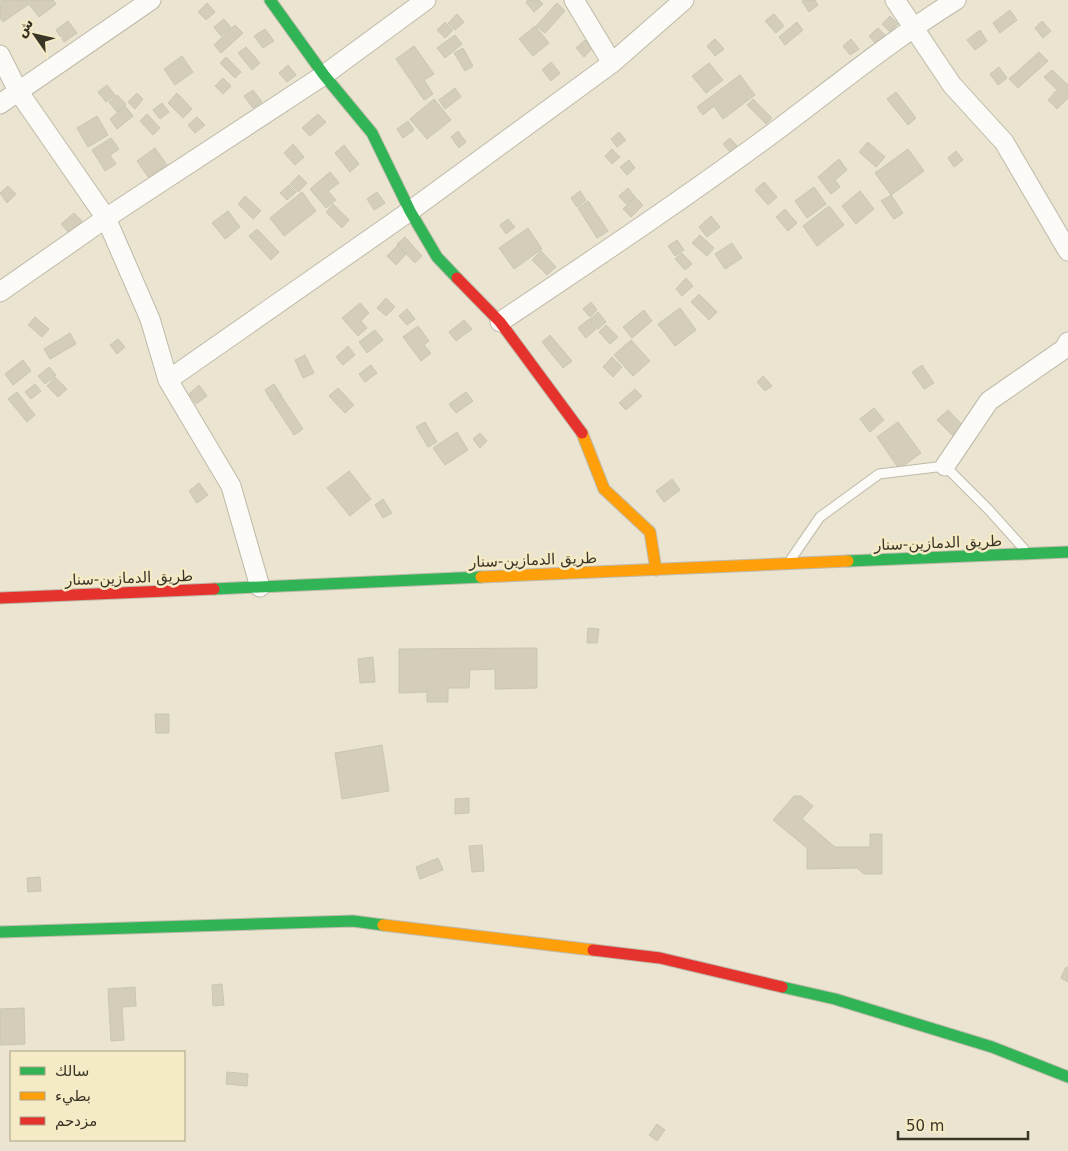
<svg xmlns="http://www.w3.org/2000/svg" width="1068" height="1151" viewBox="0 0 1068 1151" font-family="'DejaVu Sans','Noto Naskh Arabic',sans-serif">
<rect width="100%" height="100%" fill="#eae4d0"/>
<path fill="#d3cdb9" stroke="#cac5b6" d="M53 0 56 4 39 17 29 4 3 22 0 18 1 0Z
M528 0H539L543 4 534 12 526 2Z
M804 0H815L818 5 809 12 802 1Z
M207 3 215 12 206 20 198 12Z
M557 3 565 11 545 33 536 26Z
M1010 10 1017 20 1000 33 993 23Z
M457 14 464 22 455 30 448 23Z
M774 14 784 26 776 33 765 21Z
M890 16 898 24 890 32 882 24Z
M224 19 231 28 221 36 214 27Z
M68 21 77 33 64 42 56 30Z
M1042 21 1051 31 1043 38 1035 28Z
M445 22 453 30 445 38 437 30Z
M797 22 803 30 785 45 779 37Z
M235 25 243 33 221 53 214 45Z
M535 26 549 43 533 56 519 39Z
M878 28 885 35 876 44 869 36Z
M265 29 274 41 263 48 254 36Z
M980 30 987 41 975 50 967 40Z
M455 35 462 44 445 58 437 48Z
M715 39 724 49 715 56 707 46Z
M851 39 859 49 850 55 843 46Z
M585 40 593 48 584 57 576 48Z
M414 46 434 74 424 80 433 94 424 100 396 59Z
M246 47 260 63 252 70 238 53Z
M463 48 473 66 465 71 454 53Z
M1039 52 1048 61 1018 88 1009 79Z
M182 56 193 72 175 85 164 69Z
M226 57 241 72 235 78 220 63Z
M551 62 560 73 551 81 542 70Z
M709 63 723 80 706 93 692 76Z
M288 65 296 75 287 82 279 73Z
M999 67 1007 78 998 85 990 74Z
M1052 70 1068 85V98L1057 109 1048 100 1057 90 1044 77Z
M740 75 755 95 723 119 714 106 703 115 697 107Z
M223 78 231 86 223 94 215 86Z
M107 85 115 95 106 102 98 92Z
M455 88 461 97 445 109 439 100Z
M253 90 262 102 253 108 244 96Z
M896 92 916 118 908 125 887 99Z
M137 93 143 99 135 109 128 102Z
M177 93 192 109 183 118 168 103Z
M117 95 126 104 117 112 109 102Z
M434 99 451 120 427 139 410 119Z
M753 99 772 118 766 124 747 105Z
M162 103 169 112 160 119 153 110Z
M125 106 133 116 117 129 110 119Z
M147 114 160 128 153 135 140 121Z
M318 114 326 122 310 136 302 128Z
M97 116 108 135 88 147 77 128Z
M197 117 205 125 195 133 188 125Z
M408 121 414 130 403 138 397 129Z
M458 131 466 142 459 148 451 137Z
M619 132 626 140 617 147 611 139Z
M111 138 119 149 110 155 116 164 105 171 92 150Z
M730 138 738 147 731 153 723 144Z
M868 142 885 157 876 167 859 152Z
M293 144 304 157 295 165 284 153Z
M344 145 359 164 350 172 335 153Z
M155 148 167 165 148 177 137 161Z
M612 149 620 157 612 164 605 156Z
M908 149 924 171 891 195 875 173Z
M956 151 963 160 954 167 948 158Z
M839 159 847 170 835 180 840 187 831 194 818 177Z
M629 160 635 168 627 175 620 167Z
M330 172 339 183 328 191 336 200 326 208 310 189Z
M299 175 307 183 298 192 290 184Z
M764 182 777 197 768 205 755 190Z
M289 185 296 192 287 200 280 193Z
M8 186 16 194 7 203 0 193Z
M814 187 826 204 807 218 795 201Z
M628 188 635 197 626 204 619 196Z
M580 191 586 200 577 207 571 198Z
M860 191 874 209 856 224 842 206Z
M302 192 316 211 284 236 270 218Z
M377 192 385 203 374 210 367 199Z
M891 195 903 213 894 219 881 201Z
M245 196 261 211 253 219 238 204Z
M635 197 643 205 631 217 623 209Z
M588 201 608 231 597 238 578 208Z
M333 204 349 220 342 228 326 212Z
M829 206 844 225 817 246 803 226Z
M785 209 797 223 788 231 776 217Z
M228 211 240 227 225 239 212 223Z
M74 213 82 221 69 233 61 224Z
M711 216 720 227 707 237 699 227Z
M508 219 515 227 506 234 500 225Z
M528 228 542 249 514 269 499 248Z
M257 229 279 252 271 260 249 236Z
M700 235 714 248 707 256 692 243Z
M405 237 422 256 415 263 397 244Z
M677 240 684 250 675 256 668 246Z
M732 243 742 258 725 269 715 254Z
M398 245 406 254 396 265 387 256Z
M541 251 556 267 547 275 532 260Z
M682 253 692 264 685 270 675 259Z
M686 278 693 286 682 296 676 289Z
M699 294 717 312 709 320 691 302Z
M386 298 395 307 386 316 377 308Z
M591 302 597 310 590 317 583 309Z
M360 303 369 313 361 321 367 328 358 336 342 318Z
M680 308 696 330 675 346 658 324Z
M407 309 415 319 407 325 399 316Z
M644 310 652 321 632 338 623 327Z
M598 312 606 322 598 329 590 319Z
M35 317 49 329 42 337 28 325Z
M589 319 596 329 586 338 578 328Z
M464 320 472 329 456 341 449 332Z
M606 325 618 337 610 344 599 332Z
M418 326 429 341 424 345 431 353 421 361 403 337Z
M375 330 383 340 367 353 359 342Z
M70 333 76 344 50 359 44 349Z
M550 335 572 361 563 368 542 342Z
M118 339 125 347 117 354 110 345Z
M631 340 650 361 633 376 614 355Z
M348 346 355 355 343 365 336 357Z
M305 355 314 373 303 378 295 360Z
M612 357 622 367 613 377 603 367Z
M23 360 31 371 13 385 5 374Z
M371 365 377 373 365 382 359 374Z
M922 365 934 383 924 389 912 372Z
M49 367 56 375 45 384 38 376Z
M763 376 772 386 765 391 757 382Z
M55 377 67 389 58 397 47 386Z
M35 384 41 391 31 399 25 392Z
M274 384 282 396 272 402 265 390Z
M199 385 207 396 196 404 189 394Z
M338 388 354 405 345 413 329 396Z
M635 389 642 396 626 410 619 403Z
M17 392 35 415 27 422 8 399Z
M466 392 473 401 456 413 449 404Z
M282 397 303 429 294 435 273 403Z
M874 408 884 420 870 432 860 419Z
M948 410 966 429 956 439 937 420Z
M425 422 437 442 428 447 416 427Z
M898 422 921 453 899 469 877 437Z
M457 432 468 450 445 465 433 448Z
M480 433 487 441 480 448 473 439Z
M349 471 371 499 350 516 327 488Z
M672 479 680 490 664 502 656 491Z
M199 483 208 495 197 503 189 491Z
M383 499 392 513 383 518 375 505Z
M588 628 599 629 597 643H587Z
M537 648V688L495 689V669L470 670 469 688H448V702H427V692L399 693V649Z
M373 657 375 682 360 683 358 659Z
M155 714H169V733H156Z
M382 745 389 791 342 799 335 753Z
M794 796H801L813 806 802 819 835 847H870V834H882V874H864L857 868 807 869V848L773 820Z
M469 798V813L455 814V799Z
M482 845 484 871 472 872 469 846Z
M438 858 443 870 420 879 416 867Z
M40 877 41 891 28 892 27 878Z
M1066 967 1068 968V982L1061 978Z
M222 984 224 1005 213 1006 212 985Z
M135 987 136 1006 122 1007 124 1040 111 1041 108 989Z
M24 1008 25 1044 0 1045V1009Z
M227 1072 248 1074 247 1086 226 1084Z
M657 1124 665 1130 657 1141 649 1135Z"/>
<g fill="none" stroke-linecap="round" stroke-linejoin="round">
<g stroke="#bfbaaa" stroke-width="11">
<path id="lane" d="M791 559 820 517 879 474 945 466 989 510 1024 549"/>
</g>
<g stroke="#bfbaaa" stroke-width="21">
<path id="street" d="M574 0 612 63
M895 0 952 85 1004 142 1068 251
M0 55 18 91 106 218 150 319 168 380 231 486 260 587
M0 104 151 0
M0 292 106 218 324 75 426 0
M500 322C591 261 681 201 769 136 831 90 890 41 956 0
M168 380 410 211 612 63 684 0
M945 466 989 401 1064 349 1068 342"/>
</g>
<g stroke="#bfbaaa" stroke-width="13">
<path id="fast" d="M270 0 324 75 372 133 410 211 437 257 457 278
M848 561 1068 552
M214 589 481 577
M0 932 353 921 383 925
M782 987 835 999 992 1047 1068 1077"/>
</g>
<g stroke="#bfbaaa" stroke-width="13">
<path id="slow" d="M582 433 604 489 650 532 656 570
M481 577 848 561
M383 925 593 950"/>
</g>
<g stroke="#bfbaaa" stroke-width="13">
<path id="jam" d="M457 278 500 322 582 433
M0 598 214 589
M593 950 660 958 782 987"/>
</g>
<use href="#lane" stroke="#fcfbf8" stroke-width="9"/>
<use href="#street" stroke="#fcfbf8" stroke-width="19"/>
<use href="#fast" stroke="#30b455" stroke-width="11"/>
<use href="#slow" stroke="#ff9f0a" stroke-width="11"/>
<use href="#jam" stroke="#e5322d" stroke-width="11"/>
</g>
<g text-anchor="middle" stroke-width="5" stroke-linejoin="round" paint-order="stroke">
<g font-size="15" fill="#393527" stroke="#f5eac6">
<text transform="translate(938 543) rotate(-2)" y="5">طريق الدمازين-سنار</text>
<text transform="translate(533 560) rotate(-2)" y="5">طريق الدمازين-سنار</text>
<text transform="translate(129 578) rotate(-2)" y="5">طريق الدمازين-سنار</text>
</g>
</g>
<rect x="10" y="1051" width="175" height="90" fill="#f5eac6" stroke="#aaa286"/>
<rect x="20" y="1067" width="25" height="8" fill="#30b455" stroke="#aaa286"/>
<text x="55" y="1076" font-size="15" fill="#393527">سالك</text>
<rect x="20" y="1092" width="25" height="8" fill="#ff9f0a" stroke="#aaa286"/>
<text x="55" y="1101" font-size="15" fill="#393527">بطيء</text>
<rect x="20" y="1117" width="25" height="8" fill="#e5322d" stroke="#aaa286"/>
<text x="55" y="1126" font-size="15" fill="#393527">مزدحم</text>
<g transform="translate(35 35) rotate(304)" stroke="#f5eac6" stroke-width="4" paint-order="stroke">
<path d="M0-4L9 19L0 12L-9 19Z" fill="#393527"/>
<text y="-8" font-size="14" font-weight="bold" text-anchor="middle" fill="#393527">ش</text>
</g>
<path d="M898 1131v8h130v-8" fill="none" stroke="#393527" stroke-width="2.5"/>
<text x="906" y="1131" font-size="15" fill="#393527" stroke="#f5eac6" stroke-width="4" paint-order="stroke">50 m</text>
</svg>
